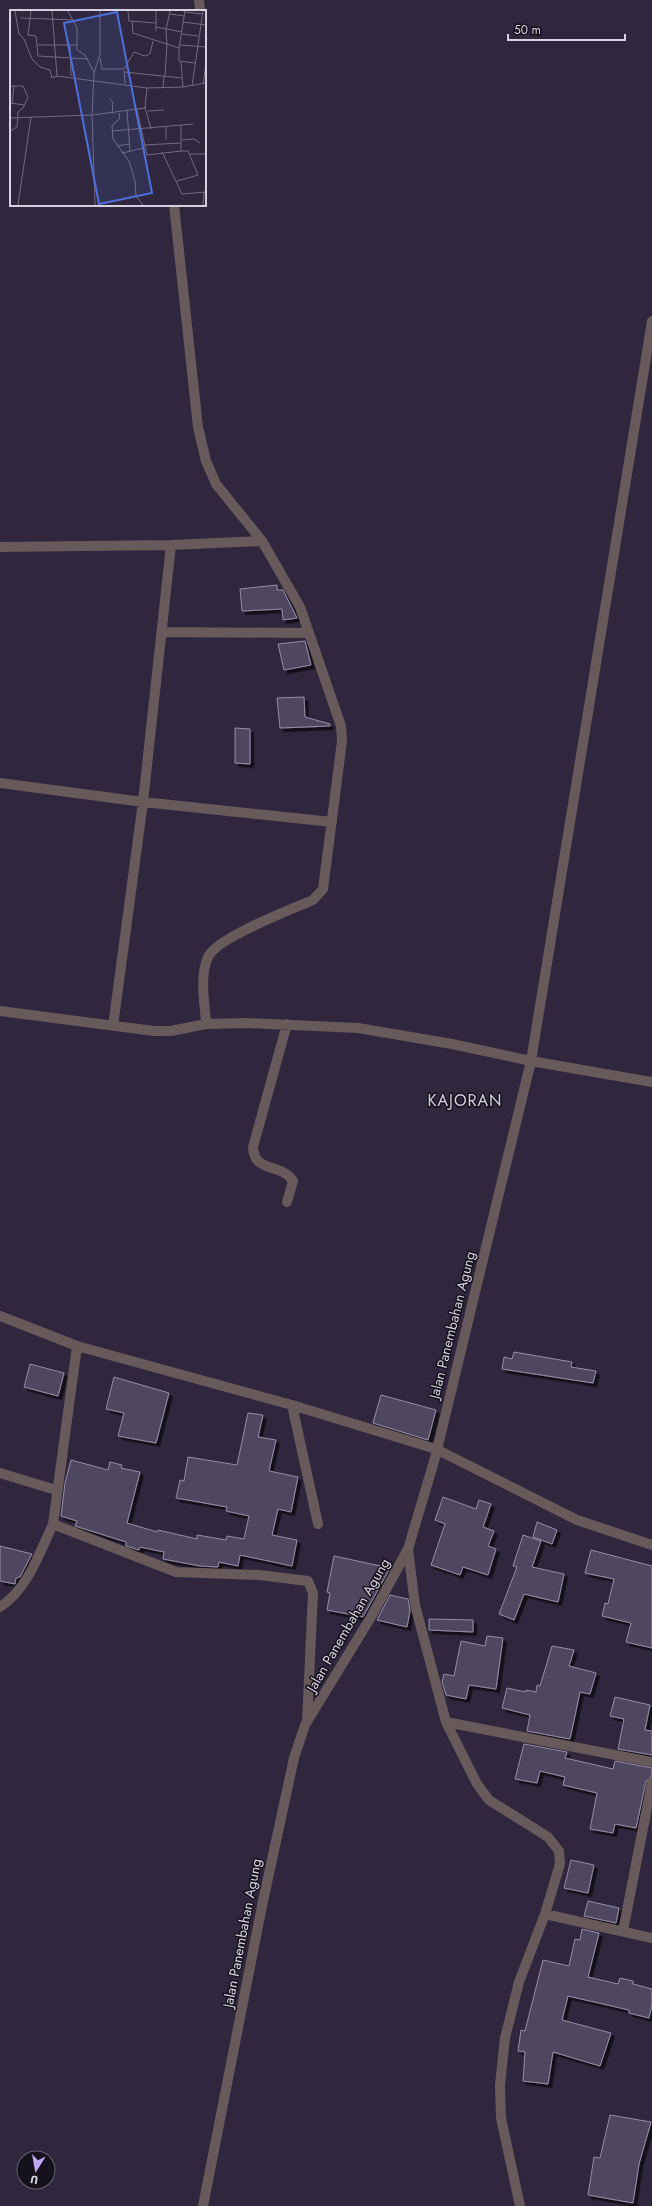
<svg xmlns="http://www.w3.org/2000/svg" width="652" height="2206" viewBox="0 0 652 2206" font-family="Jost,sans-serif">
<defs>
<filter id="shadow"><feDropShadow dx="3.5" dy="3.5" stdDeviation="0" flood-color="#0009"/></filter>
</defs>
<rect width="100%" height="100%" fill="#30273e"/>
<path fill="#50465f" stroke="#978ca9" filter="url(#shadow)" d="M277 585V590H283L297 618 283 620 282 609 242 611 240 589Z
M305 641 311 665 284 670 278 644Z
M304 697 305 717 330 724V726L280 728 277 698Z
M235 728 250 729V764L235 763Z
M514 1352 572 1362 571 1367 596 1371 593 1383 502 1369 504 1357 512 1359Z
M30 1364 64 1373 58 1396 24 1387Z
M114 1377 169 1393 156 1443 118 1436 124 1413 106 1409Z
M381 1395 436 1410 428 1440 373 1423Z
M248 1413 263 1415 258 1437 276 1440 269 1471 298 1477 291 1512 278 1509 272 1535 297 1540 292 1566 240 1555 238 1566 219 1562 218 1567 200 1566 163 1559 164 1552 140 1547 139 1550 126 1546V1542L75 1526 77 1521 61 1516 65 1483 71 1460 108 1470 110 1462 122 1465 121 1468 140 1472 127 1523 157 1532 158 1530 197 1539V1535L226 1540 227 1536 244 1539 249 1516 226 1511 227 1507 176 1498 180 1480 184 1481 188 1457 237 1465Z
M443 1497 476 1509 479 1500 491 1504 483 1527 494 1531 488 1546 496 1549 488 1575 463 1567 460 1575 431 1565 445 1524 435 1520Z
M537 1522 557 1530 552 1544 533 1537Z
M523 1535 541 1541 532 1567 564 1574 558 1602 524 1594 514 1620 499 1614 517 1567 513 1566Z
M0 1546 32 1554 20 1577 16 1578 15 1584 0 1581Z
M591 1550 652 1566V1648L626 1642 631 1623 602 1616 605 1603 608 1604 614 1579 585 1573Z
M334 1556 390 1568 363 1617 327 1610 330 1593 327 1592Z
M390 1595 408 1599 410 1611 407 1627 377 1620Z
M429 1619 473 1620V1632L429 1630Z
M487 1636 503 1638 496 1689 469 1685 466 1699 446 1695 442 1682 444 1674 454 1676 461 1641 485 1646Z
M552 1646 574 1650 569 1666 596 1673 590 1694 580 1692 570 1739 527 1731 530 1715 502 1708 507 1688 526 1692V1690L536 1692 537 1685 540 1686Z
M615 1697 650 1705 645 1730 652 1731V1755L618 1749 624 1719 610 1716Z
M524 1744 567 1752 565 1758 613 1769 615 1761 652 1768V1776L646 1781 636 1828 615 1824 613 1833 590 1829 597 1793 563 1785 565 1777 540 1771 537 1783 515 1779Z
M571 1860 594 1865 588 1893 564 1888Z
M588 1901 619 1908 616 1923 584 1916Z
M582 1929 599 1933 588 1977 618 1984 620 1978 633 1981V1984L652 1989V2005L649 2018 629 2013V2010L568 1996 562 2020 611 2033 600 2066 553 2052 548 2084 523 2081 525 2052 518 2051 521 2030 525 2031 543 1960 569 1966 575 1939 580 1940Z
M610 2115 651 2122 639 2164 633 2203 588 2195 594 2157 600 2158Z"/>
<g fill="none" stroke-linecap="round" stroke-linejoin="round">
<path stroke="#68595b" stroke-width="10" d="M199 0 200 11
M174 205 198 427 206 461 216 484 262 541 300 607 341 726 342 741 323 889 313 900C292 909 216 938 208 957 199 977 205 1003 206 1024
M0 547 171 545 262 541
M163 632 309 633
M0 783 143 802 332 822
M0 1011 154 1031H171L206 1024 247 1023 358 1028 452 1044 531 1061 652 321
M287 1024 253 1147C254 1174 281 1162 293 1181L287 1202
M113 1026 143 802 171 545
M0 1316 77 1346 292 1405 436 1449 577 1520 652 1545
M292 1405 318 1524
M0 1473 56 1490
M53 1524 77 1346
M408 1549 415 1605 446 1722 477 1784 489 1800 548 1837 559 1851 560 1864 545 1914 519 1982 505 2038 500 2085 501 2118 520 2206
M0 1607C27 1590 40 1552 53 1524L176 1572 259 1575 308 1581 313 1593 307 1721
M446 1722 652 1762
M545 1914 652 1938
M623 1931 652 1782
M203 2206 262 1906 294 1758 305 1725 371 1617 408 1549 435 1458 531 1061 652 1082"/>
</g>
<g text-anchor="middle" stroke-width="3" stroke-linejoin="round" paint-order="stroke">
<g font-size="14" fill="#d7d2e1" stroke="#16121d">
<text transform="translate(452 1325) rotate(-76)" y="5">Jalan Panembahan Agung</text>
<text transform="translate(348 1625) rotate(-60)" y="5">Jalan Panembahan Agung</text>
<text transform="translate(242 1933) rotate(-79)" y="5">Jalan Panembahan Agung</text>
</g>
<g font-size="16" letter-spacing="1" fill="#d7d2e1" stroke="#16121d">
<text x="465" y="1106">KAJORAN</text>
</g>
</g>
<g transform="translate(10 10)">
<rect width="196" height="196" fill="#30273e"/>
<path fill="none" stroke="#736b7f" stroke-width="1" d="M5 1 9 24 14 29 22 49 30 57 40 60 42 68 47 66M21 1 18 25 26 26 28 46 78 49M42 1 47 66 137 78 173 77 196 73M58 1 67 18V40L75 45 84 62M118 1 119 11 146 13M175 2 193 4M160 4 174 6M11 8 64 10M122 11 123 23 169 38V51L185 53M173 12 196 15M146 17 172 22M146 21V1M172 24 188 26M27 35H67M60 35 61 66M157 35 156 20 160 1M170 35 196 37M169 38 175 1M90 48 92 59H114L124 42 135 46 140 44 143 31M171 52 173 77M114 61 115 74M114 62 172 68M155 66 157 35M193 74 196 54M0 76H13L18 87 13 98 8 102 7 117 0 121M182 76 193 1M153 78 154 66M100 89 103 93 102 104M0 93 15 95M2 94 4 76M135 97 141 119M127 100 137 145 171 141V115M117 101 120 141M138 101 154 100M109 103 110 108 102 116 103 129 119 151 125 171 126 186 133 195M0 108 82 105 84 63 90 44V1M102 121 183 114M156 130V117M171 130 184 129 190 133M134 135 171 133M107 136 119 134M152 142 172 184 196 182M112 143 134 138M180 144H196M167 171 188 165 178 141H171M8 195 21 107M85 195 82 105 135 98 137 78M193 195 194 182"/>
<path fill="#4c6fda" fill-opacity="0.15" stroke="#4c6fda" stroke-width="2" d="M107 2 142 183 89 194 54 13Z"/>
<rect width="196" height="196" fill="none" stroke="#d7d2e1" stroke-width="2"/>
</g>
<g transform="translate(36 2170) rotate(191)"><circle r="19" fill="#16121d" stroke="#635f6b"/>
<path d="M0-3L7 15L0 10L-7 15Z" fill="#c1a8f3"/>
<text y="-6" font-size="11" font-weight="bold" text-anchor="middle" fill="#d7d2e1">U</text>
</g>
<path d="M508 34v6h117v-6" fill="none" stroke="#d7d2e1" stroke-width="2"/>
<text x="514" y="34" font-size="12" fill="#d7d2e1" stroke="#16121d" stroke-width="3" paint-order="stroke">50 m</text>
</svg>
